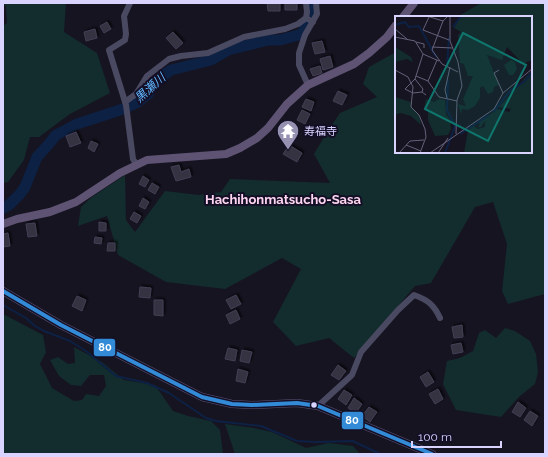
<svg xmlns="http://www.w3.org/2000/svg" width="548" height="457" viewBox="0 0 548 457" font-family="Raleway,'Noto Sans JP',sans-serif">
<defs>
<filter id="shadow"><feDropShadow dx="2" dy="-2" stdDeviation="1" flood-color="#0009"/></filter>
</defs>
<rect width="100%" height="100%" fill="#161421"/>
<path fill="#132c2d" d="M3 3H66L64 32 97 53 110 93 70 114 39 137H30L24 160 8 182 3 183V26L7 23 6 6 3 4Z
M481 3H545V294L508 304 502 291 507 244 493 202 475 207 431 283 415 286 354 358 329 338 296 346 273 322 301 269 282 258 225 289 166 282 118 255 107 216 78 226 81 207 92 197 125 175 126 220 135 232 165 191 199 195 221 192 230 179 330 183 314 154 327 132 340 113 377 97 363 84 369 67 396 52V152H531V17H457Z
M3 314 43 335 46 352 40 364 52 388 74 401 82 400 86 394 99 396 106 386 104 375H90L81 386 71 385 59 376 50 360 58 357 68 364 75 363 74 347 102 362 124 380 155 385 173 411 188 416 211 421 220 430 223 454H3Z
M505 328 515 331 530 341 536 354 538 372 535 384 519 397 501 417 456 410 443 384 447 361 460 358 473 351 479 333 485 330 496 338Z
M225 424 254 428 272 432 306 448 329 443 353 446 360 454H235Z"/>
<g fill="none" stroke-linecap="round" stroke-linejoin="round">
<path stroke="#0d2144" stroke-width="2" d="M3 305 26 318 35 326 44 331 70 341 86 351 116 376 147 383 169 393 206 418 216 421 261 426 297 441 316 442 353 441 380 454"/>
<path stroke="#0d2144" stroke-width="11" d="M3 208 9 205 20 194 25 187 37 157 48 145 56 135 77 124 123 109 138 102 148 94 156 81 171 70 211 60 228 50 268 40H280L302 34 311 16 309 3"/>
</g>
<path fill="#343243" stroke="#433f54" filter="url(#shadow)" d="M267 3H280V11H268Z
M285 3H297V10H285Z
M107 22 111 29 104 33 100 26Z
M95 29 97 38 86 41 84 32Z
M173 32 183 43 176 49 166 38Z
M322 41 325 52 315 54 312 43Z
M330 56 333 67 323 70 320 59Z
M320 66 322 73 313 76 310 69Z
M338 91 347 95 342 105 333 101Z
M306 99 314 102 311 111 302 107Z
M302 110 310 114 305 124 297 120Z
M76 132 81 143 70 147 66 136Z
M91 141 98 144 94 152 88 148Z
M289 145 302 153 297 162 283 154Z
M179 165 181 172 189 169 191 177 176 181 171 167Z
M143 176 149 180 145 187 139 184Z
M152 183 159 187 155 194 148 190Z
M143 198 149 202 145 209 139 206Z
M134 212 141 216 137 223 130 219Z
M99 222 106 223V231H99Z
M35 223 37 236 28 237 26 224Z
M8 233 10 246 3 247V234Z
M95 237 102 238 101 244 94 243Z
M108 243H115V251H107Z
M140 287 151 288 150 298 139 297Z
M236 295 241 304 231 309 226 300Z
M77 296 86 300 82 311 72 306Z
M154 300H163V316L154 315Z
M236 310 240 319 230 324 226 315Z
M462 325 463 337 454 338 452 327Z
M461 343 463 352 453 354 451 345Z
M228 348 237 350 235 361 225 359Z
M242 350 252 352 249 363 240 361Z
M338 365 346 371 339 380 331 375Z
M238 369 248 372 245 383 236 381Z
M428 372 434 382 426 387 420 377Z
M438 389 443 399 435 404 429 394Z
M344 390 352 395 346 405 338 399Z
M354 398 362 404 356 413 348 408Z
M518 402 526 408 520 417 512 412Z
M369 407 377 412 370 422 362 416Z
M530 411 538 416 532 426 524 420Z"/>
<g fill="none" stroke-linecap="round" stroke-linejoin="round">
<path stroke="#4a4962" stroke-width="6" d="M130 3 124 16 126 34 125 40 109 50 126 105 133 159 136 164
M306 18 307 12 306 3
M308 85 299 65V53L305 35 317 14 316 3
M125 102 136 94 147 76 169 59 181 56 208 53 244 37 285 29 298 24 306 18 313 22
M318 406 352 375 361 352 398 310 414 295C428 300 434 305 440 318"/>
<path stroke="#5e5373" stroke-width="8" d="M403 17 414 3
M3 224 17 219 50 212 76 202 120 173 147 160 226 154 240 148 257 138 268 128 287 104 308 85 354 64 369 53 387 37 396 25
M3 291 61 325 202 397 232 404 252 405 297 403 318 406 432 454"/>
<g stroke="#130f26" stroke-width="7">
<path id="bus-1" d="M3 291 61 325 202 397 232 404 252 405 297 403 318 406 432 454"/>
</g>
<use href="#bus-1" stroke="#338bd7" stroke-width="4"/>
</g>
<defs>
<g id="temple-pin" transform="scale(1.15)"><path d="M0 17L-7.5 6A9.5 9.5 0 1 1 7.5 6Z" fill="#9591b1" stroke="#130f26"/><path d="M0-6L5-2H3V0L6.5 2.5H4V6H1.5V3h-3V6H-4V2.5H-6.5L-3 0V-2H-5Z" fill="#fff"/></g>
</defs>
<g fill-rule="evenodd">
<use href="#temple-pin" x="288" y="131"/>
</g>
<circle fill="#d9d4ff" stroke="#130f26" stroke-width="1.5" cx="314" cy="405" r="3.5"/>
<g text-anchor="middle" stroke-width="4" stroke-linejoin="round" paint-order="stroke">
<g font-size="11" fill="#d9d4ff" stroke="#130f26" text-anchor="start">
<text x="304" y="135">寿福寺</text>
</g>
<g font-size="12" font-style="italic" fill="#62b6ff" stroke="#130f26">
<text transform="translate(150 88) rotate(-42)" y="4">黒瀬川</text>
</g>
<g font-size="13" font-weight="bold" fill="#ffd6f0" stroke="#130f26">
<text x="283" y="204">Hachihonmatsucho-Sasa</text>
</g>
</g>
<g transform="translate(395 16)">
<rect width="137" height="137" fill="#161421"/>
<path d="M66 0H137V44L128 48 112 31 107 44 92 39 104 69 99 71 98 76 93 78 88 70 85 72V82L80 90 73 94 67 93 66 98 63 88 71 90 68 83 78 60H73L69 48 65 47 63 19 66 16 59 12ZM0 31 16 41 18 46 12 43 0 46ZM116 44 120 46 122 53 118 59H114L109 49ZM137 54V136L69 137 73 114 79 110 83 113 90 111V105L86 111H83L85 108 83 107 102 93 114 96 116 93 104 91ZM0 81 16 86V91L24 99 26 109 16 100 5 97 0 99ZM31 83 39 86 44 83 50 84 51 98 55 104 56 113 53 119 40 120 33 104V93L29 92Z" fill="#132c2d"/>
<path fill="none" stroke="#0d2144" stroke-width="2" d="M0 9 10 6 14 11 24 10 41 41M58 11 66 0M52 50 54 21M98 96 115 75 130 65 137 56M65 118 94 99M50 137 60 110 52 94 53 64"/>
<path fill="none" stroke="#64617a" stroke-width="1" d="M32 0 48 5M53 0 48 5 37 34 47 48 63 56M55 0V25L63 46 67 70 62 84 61 118M34 1 28 14 54 24M0 13 12 23M0 21 20 25 28 38 44 45M21 26 29 28V32M37 31 57 32M0 54 13 61 18 71 16 91 24 99 30 113 31 121 25 137M104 54 99 57 108 77M21 60 33 65 44 81 62 85M20 63 28 73 27 76M33 65 42 44M18 77 10 73 20 63 28 38M18 77 27 76 31 79M52 82 50 74 55 51M11 129 26 135M4 137 15 125 29 124M35 137 99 93 108 77 137 53M43 137 53 122"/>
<path fill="#0f766e" fill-opacity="0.15" stroke="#0f766e" stroke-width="2" d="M68 17 131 49 93 125 30 93Z"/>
<rect width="137" height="137" fill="none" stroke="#d9d4ff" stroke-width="2"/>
</g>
<g stroke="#130f26" stroke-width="1.5">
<rect x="93" y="338" width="23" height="19" rx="4" fill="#338bd7"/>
<rect x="341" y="411" width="23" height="19" rx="4" fill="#338bd7"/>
</g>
<g font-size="11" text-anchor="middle" font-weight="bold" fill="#fff">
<text x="105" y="351">80</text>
<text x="352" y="424">80</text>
</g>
<rect width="548" height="457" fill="none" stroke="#d9d4ff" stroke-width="8"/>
<path d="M412 441v6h89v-6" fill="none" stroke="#d9d4ff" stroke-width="2"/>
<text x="418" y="441" font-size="12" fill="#d9d4ff" stroke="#130f26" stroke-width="3" paint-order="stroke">100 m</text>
</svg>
